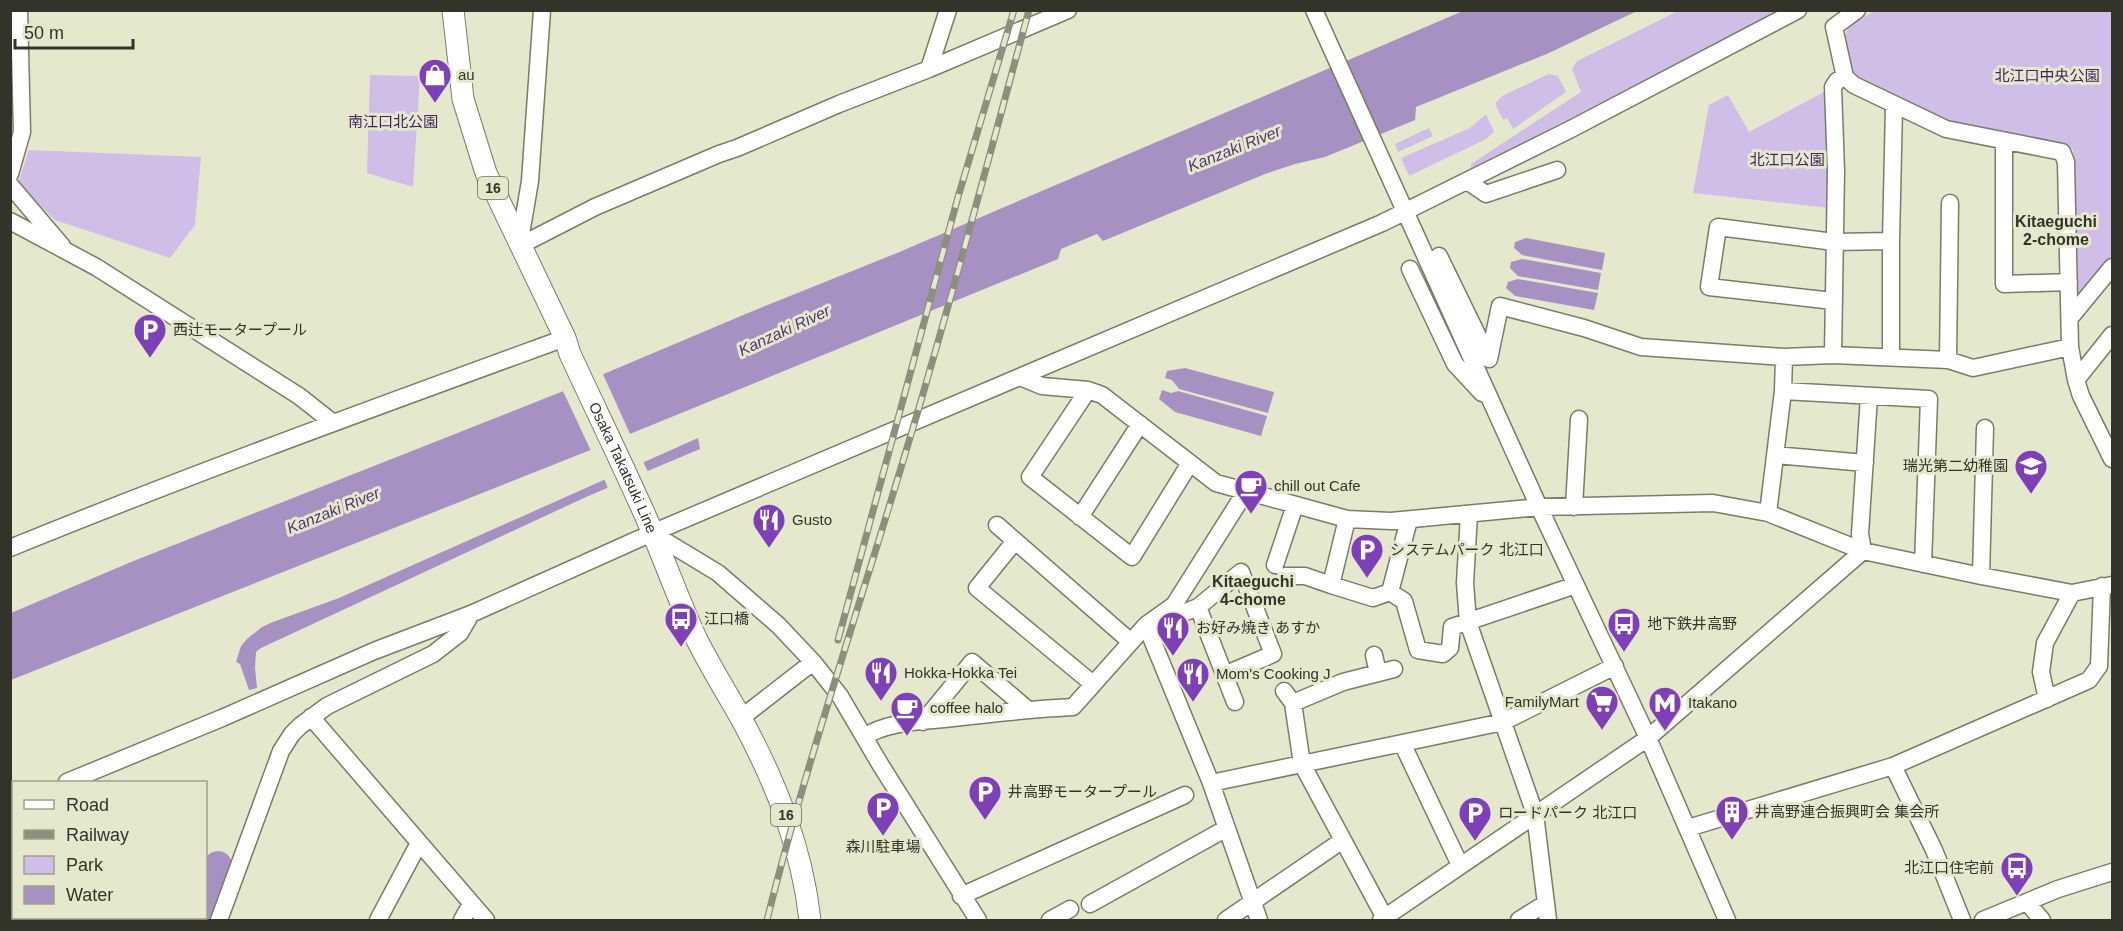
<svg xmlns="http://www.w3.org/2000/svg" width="2123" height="931" viewBox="0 0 2123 931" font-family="Arial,'Noto Sans JP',sans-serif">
<rect width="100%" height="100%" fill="#e6e8ce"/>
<path fill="#d0bde8" d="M1678 11H1779L1565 121 1471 168V164L1581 92 1572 69 1577 61Z
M1874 11H2112V259L2083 296 2077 294 2073 149 1948 121 1852 75 1844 39 1849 26Z
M1549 74 1558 76 1566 92 1513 129 1507 118 1503 120 1495 104 1502 96Z
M370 75 420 76 413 187 367 173Z
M1828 90 1830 208 1693 193 1709 105 1728 95 1749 132Z
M1486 114 1494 132 1486 139 1409 176 1401 158 1470 128Z
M1429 128 1433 136 1398 152 1395 144Z
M29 150 201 157 195 225 170 258 55 220 18 183Z"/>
<path fill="#a691c2" d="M1463 11H1637L1549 53 1416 107 1415 120 1325 157 1295 164 1265 174 1103 241 1097 234 1061 249 1058 259 593 449 11 680V613L131 562 561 392 748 313 897 253Z
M1526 238 1605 253 1602 270 1522 255 1514 248 1515 242Z
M1522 259 1601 273 1598 290 1518 276 1510 268 1511 262Z
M1518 279 1598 293 1594 310 1515 296 1506 288 1508 282Z
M1185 368 1274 392 1268 413 1179 389 1172 380 1165 378 1167 371Z
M1162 390 1171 393 1178 391 1267 416 1261 436 1175 412 1159 399Z
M698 438 700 449 586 497 261 648 256 652 255 668 257 688 249 690 240 664 236 662 241 646 247 639 262 627 273 622 339 598Z"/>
<path fill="#e6e8ce" d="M602 372 631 436 592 453 562 389Z
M642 459 649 474 609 491 603 476Z"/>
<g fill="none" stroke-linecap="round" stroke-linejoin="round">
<path stroke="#a691c2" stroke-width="28" d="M206 906 218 865"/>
<g stroke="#7a7c64" stroke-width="19">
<path id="minor" d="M1314 10 1539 507 1648 738 1727 920
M1857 10 1834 27 1845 77 1854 85 1946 129 2062 152 2066 162 2070 347 2076 380 2081 396 2112 459
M929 69 948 10
M2004 142V284L2069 282
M10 174 22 132 19 10
M1467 181 1486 194 1557 170
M10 185 62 246
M10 221 96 267 299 396 332 422
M519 246 595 207 719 154 737 148 839 104 929 69 1068 10
M519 246 530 181 542 10
M1439 256 1489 359
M1410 269 1455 364 1482 393
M1833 301 1709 287 1718 227 1834 242 1891 241
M2070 318 2112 267
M1833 355 1836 171 1833 87 1837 81 1845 77
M1891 357V241L1894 105
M1489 359 1500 306 1584 328 1641 347 1784 357 1833 355 1948 360 1973 368 2070 347
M1948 360 1950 203
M1020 377 1042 386 1088 390 1102 395 1216 483 1347 519 1391 521 1539 507 1713 503 1768 513 1863 551 1981 576 2072 593 2112 585
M2076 380 2112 335
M1088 390 1030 477 1132 557 1190 463
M1783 391 1929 399 1923 564
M1776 455 1865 463
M1574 507 1579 419
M1768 513 1783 391 1784 357
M1469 514 1465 583 1468 622 1535 814 1548 920
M1080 517 1140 424
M1347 519 1331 585 1373 598 1390 592 1404 601 1418 650 1443 654 1450 648 1452 627 1576 585
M997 525 1131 642
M652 533 718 573 778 625 813 662 840 696 880 764 978 920
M1015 541 977 588 1093 684
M10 548C194 473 379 406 565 338
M1275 565 1295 505
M1285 576H1305L1331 585
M1981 576 1985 428
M1390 592 1409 520
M1198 607 1235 702
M1161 622 1198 607 1241 572 1273 654 1224 675
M1146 625 1211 783 1259 920
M1374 655 1378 673
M1284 691 1293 703 1302 764 1386 920
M2047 699 2041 672 2045 643 2072 593
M1293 703 1343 682 1394 669
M311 717 486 920
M741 718 813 662
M923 722 972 662 1027 709
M864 737C886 722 917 722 944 719 987 714 1030 709 1073 707L1146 625 1174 605 1246 491
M1402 743 1460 865
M1893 766 1934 850 1962 920
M67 782 222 718 374 651 471 614 652 533 1382 223 1571 129 1798 10
M1211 783 1503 722 1615 666
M10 804 14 803
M1688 828 1893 766 2089 680 2099 666 2102 586
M961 896 1185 795
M2027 902 2042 920
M1090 904 1227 828
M219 920 281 751 292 734 300 726 327 706 433 654 460 633 471 614
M378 920 419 843
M462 920 471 904
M1050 920 1070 909
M1226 920 1343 840
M1381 920 1648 738 1863 551 1860 534 1869 396
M1519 920 1546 903
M1983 920 2058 889 2112 872"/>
</g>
<g stroke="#7a7c64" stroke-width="23">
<g id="major">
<path id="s1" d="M453 10 463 99 486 173 565 338 570 354C595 408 621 461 645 515 663 556 678 599 697 640 711 668 727 693 742 720 776 783 802 848 810 920"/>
</g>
</g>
<use href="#minor" stroke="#fff" stroke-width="16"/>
<use href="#major" stroke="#fff" stroke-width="21"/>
<g stroke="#8d8e7c" stroke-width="7">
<path id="rail" d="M838 640 958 197 1014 10
M767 920C813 736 877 556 929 373 964 253 996 131 1029 10"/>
</g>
<use href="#rail" stroke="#e6e8ce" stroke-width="4.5" stroke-dasharray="14" stroke-linecap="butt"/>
</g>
<defs>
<g id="shop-pin" transform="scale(1.725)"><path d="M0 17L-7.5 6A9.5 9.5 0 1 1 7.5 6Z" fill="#7e40b6" stroke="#e6e8ce"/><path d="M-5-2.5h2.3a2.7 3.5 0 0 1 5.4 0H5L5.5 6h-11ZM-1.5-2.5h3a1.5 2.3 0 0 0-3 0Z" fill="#fff"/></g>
<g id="parking-pin" transform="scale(1.725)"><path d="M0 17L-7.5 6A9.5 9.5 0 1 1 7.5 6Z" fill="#7e40b6" stroke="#e6e8ce"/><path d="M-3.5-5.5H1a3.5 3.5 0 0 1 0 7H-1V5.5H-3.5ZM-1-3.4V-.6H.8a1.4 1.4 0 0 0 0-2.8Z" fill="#fff"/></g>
<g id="school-pin" transform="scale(1.725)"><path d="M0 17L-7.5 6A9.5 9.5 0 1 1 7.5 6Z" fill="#7e40b6" stroke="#e6e8ce"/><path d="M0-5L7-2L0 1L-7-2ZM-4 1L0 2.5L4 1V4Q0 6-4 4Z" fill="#fff"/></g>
<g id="cafe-pin" transform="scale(1.725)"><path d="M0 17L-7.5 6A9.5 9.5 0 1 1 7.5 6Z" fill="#7e40b6" stroke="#e6e8ce"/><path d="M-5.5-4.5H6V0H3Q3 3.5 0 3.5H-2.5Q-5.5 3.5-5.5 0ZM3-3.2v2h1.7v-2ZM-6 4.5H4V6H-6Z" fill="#fff"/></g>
<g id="restaurant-pin" transform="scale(1.725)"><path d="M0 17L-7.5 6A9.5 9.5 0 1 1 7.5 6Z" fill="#7e40b6" stroke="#e6e8ce"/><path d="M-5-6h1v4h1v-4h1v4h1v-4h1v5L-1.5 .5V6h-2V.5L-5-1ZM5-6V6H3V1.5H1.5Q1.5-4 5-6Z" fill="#fff"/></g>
<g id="bus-pin" transform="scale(1.725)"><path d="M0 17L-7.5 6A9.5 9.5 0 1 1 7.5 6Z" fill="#7e40b6" stroke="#e6e8ce"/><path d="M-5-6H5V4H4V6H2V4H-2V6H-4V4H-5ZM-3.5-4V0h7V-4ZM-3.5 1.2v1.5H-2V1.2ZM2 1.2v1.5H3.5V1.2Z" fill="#fff"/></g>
<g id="supermarket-pin" transform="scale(1.725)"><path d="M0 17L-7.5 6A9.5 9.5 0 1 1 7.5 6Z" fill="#7e40b6" stroke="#e6e8ce"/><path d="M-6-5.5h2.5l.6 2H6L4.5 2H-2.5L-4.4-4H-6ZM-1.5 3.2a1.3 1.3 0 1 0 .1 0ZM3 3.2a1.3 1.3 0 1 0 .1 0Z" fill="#fff"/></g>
<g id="metro-pin" transform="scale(1.725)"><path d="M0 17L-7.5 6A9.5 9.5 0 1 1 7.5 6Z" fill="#7e40b6" stroke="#e6e8ce"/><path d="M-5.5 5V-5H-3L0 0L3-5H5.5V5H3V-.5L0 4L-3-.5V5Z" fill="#fff"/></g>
<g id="building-pin" transform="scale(1.725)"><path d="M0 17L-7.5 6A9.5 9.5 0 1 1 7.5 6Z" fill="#7e40b6" stroke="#e6e8ce"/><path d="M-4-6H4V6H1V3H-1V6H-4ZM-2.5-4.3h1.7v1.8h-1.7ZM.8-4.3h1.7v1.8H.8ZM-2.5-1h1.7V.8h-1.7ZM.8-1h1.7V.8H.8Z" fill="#fff"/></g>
</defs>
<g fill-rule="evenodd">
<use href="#shop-pin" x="435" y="75"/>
<use href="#parking-pin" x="150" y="330"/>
<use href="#school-pin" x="2031" y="466"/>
<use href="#cafe-pin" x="1251" y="486"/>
<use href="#restaurant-pin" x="769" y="520"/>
<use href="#parking-pin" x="1367" y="550"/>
<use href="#bus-pin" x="681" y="619"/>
<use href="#bus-pin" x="1624" y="624"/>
<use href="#restaurant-pin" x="1173" y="628"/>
<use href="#restaurant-pin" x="881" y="673"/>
<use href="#restaurant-pin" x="1193" y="674"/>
<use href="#supermarket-pin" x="1602" y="702"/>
<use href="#metro-pin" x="1665" y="703"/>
<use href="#cafe-pin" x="907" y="708"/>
<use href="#parking-pin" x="985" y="792"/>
<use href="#parking-pin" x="883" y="808"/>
<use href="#building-pin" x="1732" y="812"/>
<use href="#parking-pin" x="1475" y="813"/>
<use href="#bus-pin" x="2017" y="868"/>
</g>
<g text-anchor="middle" stroke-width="6" stroke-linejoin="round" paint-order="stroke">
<g fill="#e6e8ce" stroke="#69695a" stroke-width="1.5">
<rect x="478" y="177" width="30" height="22" rx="4.5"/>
<rect x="771" y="804" width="30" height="22" rx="4.5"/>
</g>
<g font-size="14" font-weight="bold" fill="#333329">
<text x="493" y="193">16</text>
<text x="786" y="820">16</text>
</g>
<g font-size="15" fill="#333329" stroke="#e6e8ce" text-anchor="start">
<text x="458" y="80">au</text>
<text x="173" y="335">西辻モータープール</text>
<text x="2008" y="471" text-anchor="end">瑞光第二幼稚園</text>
<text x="1274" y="491">chill out Cafe</text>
<text x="792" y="525">Gusto</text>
<text x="1390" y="555">システムパーク 北江口</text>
<text x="704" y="624">江口橋</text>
<text x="1647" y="629">地下鉄井高野</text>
<text x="1196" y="633">お好み焼き あすか</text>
<text x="904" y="678">Hokka-Hokka Tei</text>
<text x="1216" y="679">Mom's Cooking J</text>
<text x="1579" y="707" text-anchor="end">FamilyMart</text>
<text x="1688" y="708">Itakano</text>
<text x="930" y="713">coffee halo</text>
<text x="1008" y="797">井高野モータープール</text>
<text x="1755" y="817">井高野連合振興町会 集会所</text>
<text x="1498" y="818">ロードパーク 北江口</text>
<text x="883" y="852" text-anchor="middle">森川駐車場</text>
<text x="1994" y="873" text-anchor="end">北江口住宅前</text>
</g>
<g font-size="15" fill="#41235f" stroke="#e6e8ce">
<text x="2047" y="81">北江口中央公園</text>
<text x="393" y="127">南江口北公園</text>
<text x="1787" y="165">北江口公園</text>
</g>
<g font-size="15" fill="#333329" stroke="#e6e8ce">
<text dy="5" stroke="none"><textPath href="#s1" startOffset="492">Osaka Takatsuki Line</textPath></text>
</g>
<g font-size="16" font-style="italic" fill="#553674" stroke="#e6e8ce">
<text transform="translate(1234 148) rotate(-22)" y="6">Kanzaki River</text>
<text transform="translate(784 330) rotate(-25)" y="6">Kanzaki River</text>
<text transform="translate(333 510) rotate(-22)" y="6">Kanzaki River</text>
</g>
<g font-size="16" font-weight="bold" fill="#333329" stroke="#e6e8ce">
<text x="2056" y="227">Kitaeguchi<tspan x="2056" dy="18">2-chome</tspan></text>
<text x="1253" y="587">Kitaeguchi<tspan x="1253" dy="18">4-chome</tspan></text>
</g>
</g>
<rect width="2123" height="931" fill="none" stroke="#333329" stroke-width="24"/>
<rect x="12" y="781" width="195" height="138" fill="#e6e8ce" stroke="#9ea08c" stroke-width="1.5"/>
<rect x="24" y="800" width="30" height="9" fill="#ffffff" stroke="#9ea08c" stroke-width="1.5"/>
<text x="66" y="811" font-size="18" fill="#333329">Road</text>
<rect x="24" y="830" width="30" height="9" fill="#8d8e7c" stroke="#9ea08c" stroke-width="1.5"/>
<text x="66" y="841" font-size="18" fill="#333329">Railway</text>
<rect x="24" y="856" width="30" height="18" fill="#d0bde8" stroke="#9ea08c" stroke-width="1.5"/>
<text x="66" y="871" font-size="18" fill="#333329">Park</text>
<rect x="24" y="886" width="30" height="18" fill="#a691c2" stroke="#9ea08c" stroke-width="1.5"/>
<text x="66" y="901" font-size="18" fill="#333329">Water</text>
<path d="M15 39v9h118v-9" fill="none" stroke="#333329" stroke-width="3"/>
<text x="24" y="39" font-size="18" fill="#333329" stroke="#e6e8ce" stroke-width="4.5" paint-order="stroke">50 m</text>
</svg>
